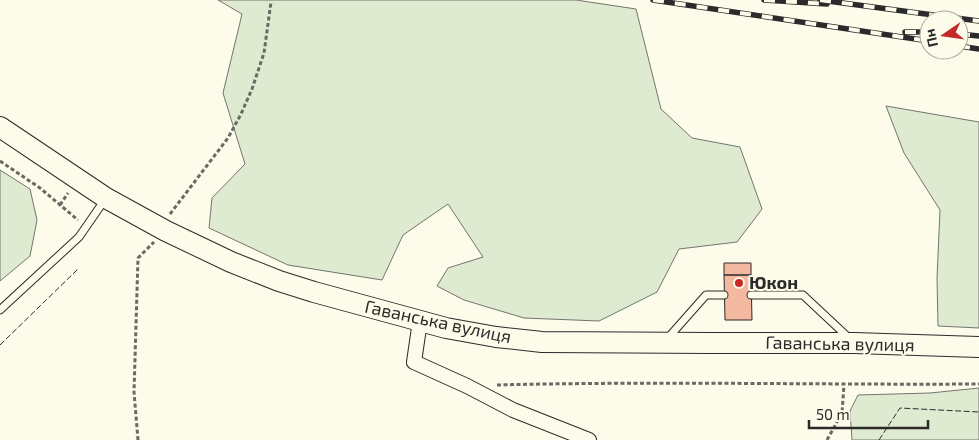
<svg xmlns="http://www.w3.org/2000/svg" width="979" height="440" viewBox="0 0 979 440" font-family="'Exo 2',sans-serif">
<rect width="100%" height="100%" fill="#fdfbea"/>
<path fill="#deebd1" stroke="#74746e" d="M218 0H576L636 9 661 109 692 138 740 147 762 209 737 242 679 249 657 292 599 321 524 318 464 300 437 286 448 268 483 257 448 204 403 235 382 280 288 265 209 228 212 198 245 164 223 93 242 14Z
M886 106 979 122V328L938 326 937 278 940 210 904 153Z
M0 170 30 189 37 220 30 256 0 281Z
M979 388V440H852L850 411 858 395 930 393Z"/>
<path fill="#f2b8a0" stroke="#2b2b2b" d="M724 263H751V275H724Z
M724 275H751L752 320H725Z"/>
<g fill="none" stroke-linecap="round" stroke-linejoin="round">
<g stroke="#2b2b2b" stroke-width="9">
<path id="lane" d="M751 295H803L850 339
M0 310 79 237 106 198
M667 339 706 295H724"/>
</g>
<g stroke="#2b2b2b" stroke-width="16">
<path id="street" d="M420 321 414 362 467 386 513 410 589 440"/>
</g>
<g stroke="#2b2b2b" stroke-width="22">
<path id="secondary" d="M0 127 106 198 166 231 231 262 279 281 314 292 446 328 496 337 542 342 711 343H854L979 347"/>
</g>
<path stroke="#6a6964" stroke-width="3" stroke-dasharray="4 2.5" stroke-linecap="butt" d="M0 161 40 188 78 220
M60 205 68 193
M170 214 228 138 241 114 252 89 264 53 271 2
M497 385C658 381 818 385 979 384
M138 440 134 392 138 258 154 242
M827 440 842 413 844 385"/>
<use href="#lane" stroke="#fdfbea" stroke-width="7"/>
<use href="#street" stroke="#fdfbea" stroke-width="14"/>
<use href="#secondary" stroke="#fdfbea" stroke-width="20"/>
<g stroke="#2b2b2b" stroke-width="5.5">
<path id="rail" d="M653 0 929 41
M764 0 827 4
M820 0 979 21
M905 32H929
M959 34 979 36
M959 46 979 49"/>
</g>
<use href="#rail" stroke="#fdfbea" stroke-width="4" stroke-dasharray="11" stroke-linecap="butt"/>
<path stroke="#2b2b2b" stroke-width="1" stroke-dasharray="6 2.5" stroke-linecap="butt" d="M0 345 78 269
M879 440 900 408 979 412"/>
</g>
<circle fill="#c62828" stroke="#fdfbea" stroke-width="2" cx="739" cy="283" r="5"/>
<g text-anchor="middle" stroke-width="4" stroke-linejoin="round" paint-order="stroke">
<g font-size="18" font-weight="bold" fill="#2b2b2b" stroke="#fdfbea" text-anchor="start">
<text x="749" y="289">Юкон</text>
</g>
<g font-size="18" fill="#2b2b2b" stroke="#fdfbea">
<text transform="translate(438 322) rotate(12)" y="6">Гаванська вулиця</text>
<text transform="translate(840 344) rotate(1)" y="6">Гаванська вулиця</text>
</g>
</g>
<g transform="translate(944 35) rotate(257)"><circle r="24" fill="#fdfbea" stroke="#a9a89e"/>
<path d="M0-4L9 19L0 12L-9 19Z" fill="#c62828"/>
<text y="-8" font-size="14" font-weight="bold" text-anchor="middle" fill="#2b2b2b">Пн</text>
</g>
<path d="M809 420v8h119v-8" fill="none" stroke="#2b2b2b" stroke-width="2.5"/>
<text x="816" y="420" font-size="15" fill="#2b2b2b" stroke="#fdfbea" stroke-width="4" paint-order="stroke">50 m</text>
</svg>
